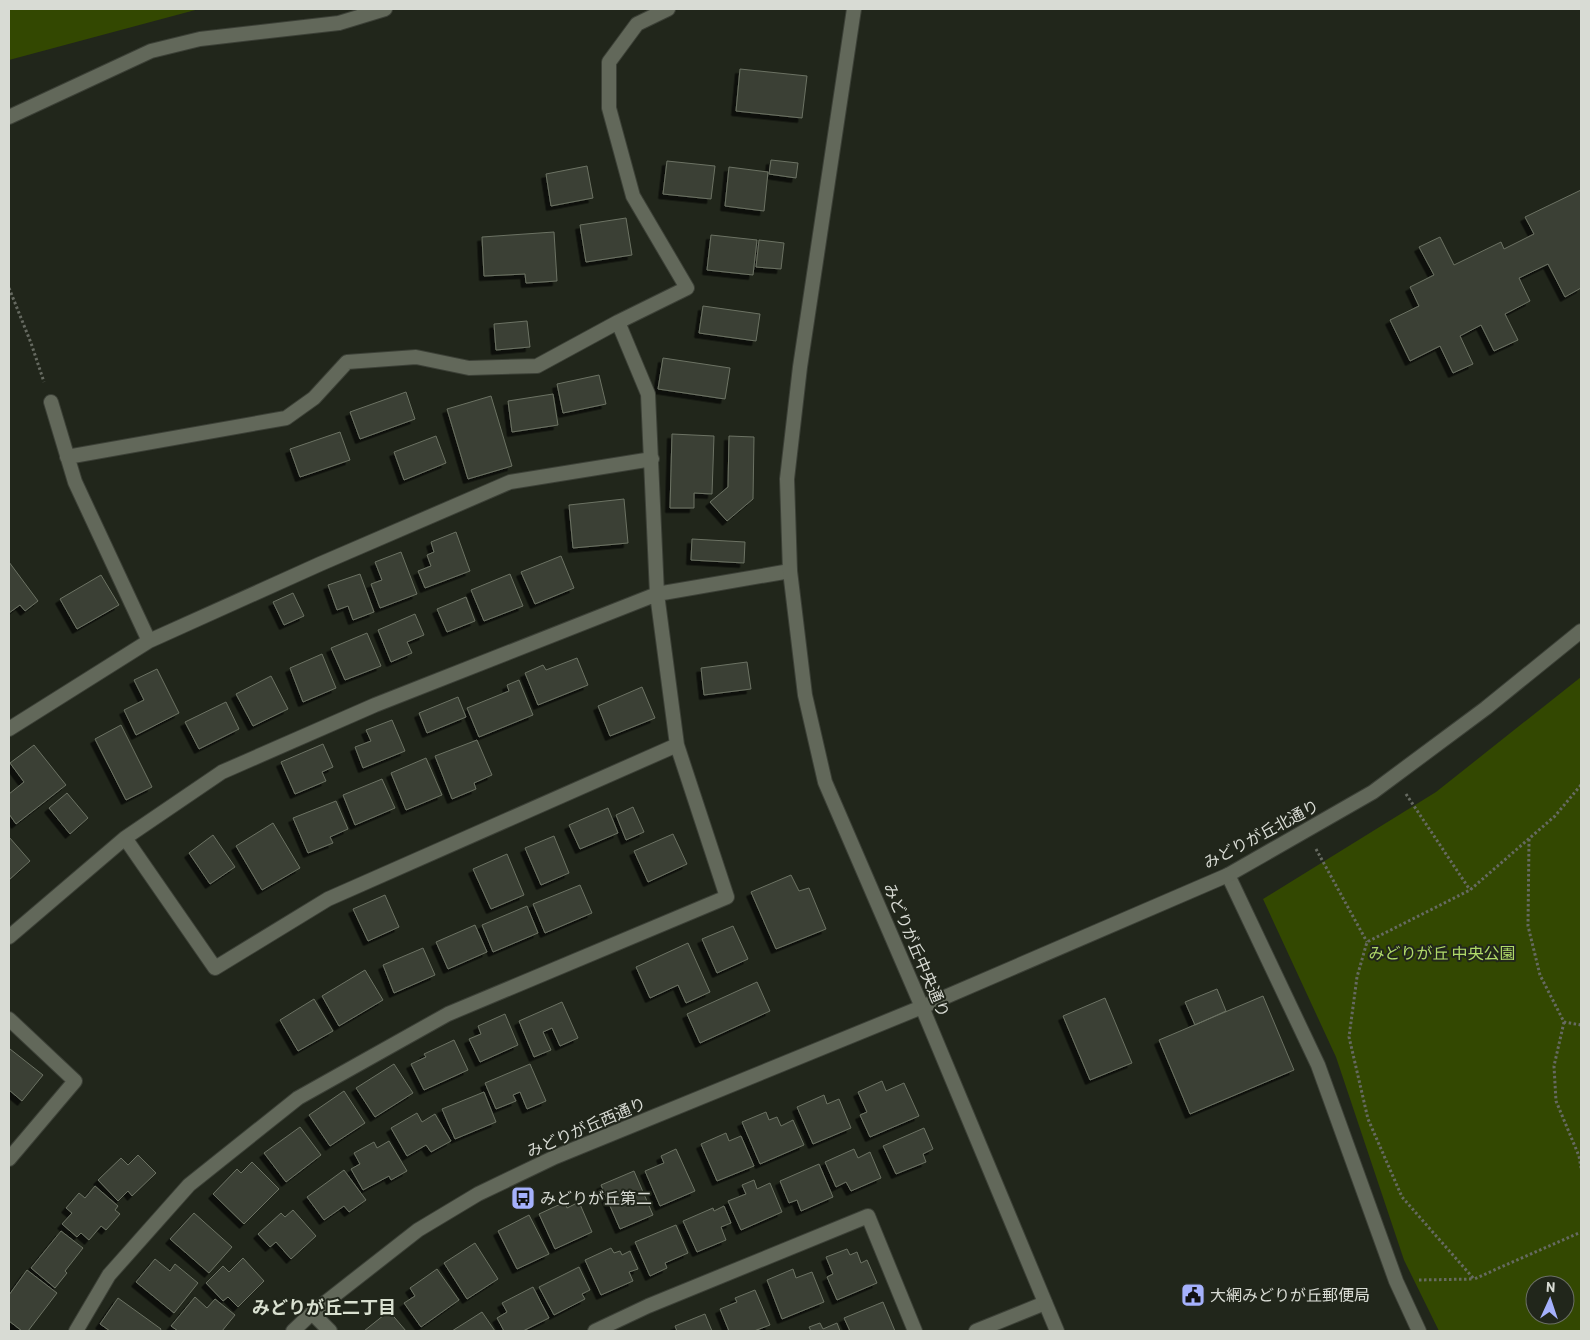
<svg xmlns="http://www.w3.org/2000/svg" width="1590" height="1340" viewBox="0 0 1590 1340" font-family="Barlow,'Noto Sans JP',sans-serif">
<defs>
<filter id="shadow"><feDropShadow dx="-4.5" dy="4.5" stdDeviation="0" flood-color="#0009"/></filter>
</defs>
<rect width="100%" height="100%" fill="#21261b"/>
<path fill="#334801" fill-rule="evenodd" d="M9 9H199L9 60Z
M1581 677V1331H1439L1404 1260 1336 1057 1263 899 1436 792ZM1535 1285H1565V1315H1535Z"/>
<path fill="#3b4134" stroke="#6c7264" filter="url(#shadow)" d="M740 69 807 76 802 118 736 111Z
M771 160 798 163 796 178 769 174Z
M667 161 715 166 711 199 663 194Z
M587 166 593 198 551 206 546 174Z
M729 167 768 172 764 211 725 206Z
M1581 190V288L1565 297 1548 264 1519 278 1530 301 1505 314 1518 340 1494 351 1481 325 1460 336 1473 364 1453 373 1440 346 1410 361 1390 320 1419 306 1410 287 1434 275 1419 247 1440 237 1454 265 1501 242 1504 249 1534 234 1525 217Z
M626 218 632 255 586 262 580 225Z
M554 232 557 281 526 283 525 274 484 276 482 237Z
M711 235 757 240 753 275 707 270Z
M759 240 784 243 781 269 756 267Z
M703 306 760 314 756 341 699 333Z
M527 321 530 347 496 350 494 324Z
M663 358 730 368 725 399 658 389Z
M599 375 606 404 563 413 557 384Z
M406 392 415 419 360 439 350 412Z
M553 394 558 425 512 432 508 401Z
M491 396 512 466 468 479 447 409Z
M340 432 350 460 300 477 290 449Z
M672 434 714 436 712 494 694 493V508H670Z
M436 436 446 463 404 480 394 452Z
M729 436 754 437 753 499 727 521 710 502 728 487Z
M624 499 628 543 573 548 569 505Z
M456 532 470 571 425 588 418 571 431 566 427 555 434 552 431 542Z
M692 539 745 542 744 563 691 560Z
M401 552 417 594 380 608 371 584 382 580 375 562Z
M561 556 574 588 535 604 521 572Z
M9 562 38 601 25 611 20 605 9 613Z
M360 574 374 612 353 620 348 606 337 610 328 585Z
M510 574 523 606 484 621 471 590Z
M101 575 119 605 77 629 60 599Z
M293 593 304 616 284 625 273 602Z
M466 597 475 621 447 632 437 609Z
M415 614 424 635 407 642 412 653 391 662 378 630Z
M367 633 381 666 345 680 331 648Z
M322 654 336 688 303 702 290 668Z
M577 658 588 685 538 705 525 673 543 665 546 670Z
M747 662 751 689 704 695 701 668Z
M157 669 179 713 136 735 124 710 144 700 134 680Z
M271 676 288 709 253 726 236 694Z
M519 680 533 715 479 737 467 708 509 691 507 685Z
M642 687 655 718 610 736 598 706Z
M458 697 466 717 427 733 419 713Z
M226 702 239 729 199 749 185 722Z
M392 720 405 751 363 768 355 747 371 741 366 730Z
M121 725 152 787 126 800 95 739Z
M477 740 492 775 474 783 476 789 452 799 435 756Z
M323 744 333 767 322 772 326 781 295 794 281 762Z
M34 745 66 785 16 824 9 814V794L24 782 10 763Z
M426 758 442 795 406 810 391 773Z
M382 779 395 808 355 825 343 795Z
M67 793 88 818 70 834 49 808Z
M336 801 348 829 330 837 333 843 308 853 293 818Z
M633 807 644 832 626 840 616 815Z
M608 808 618 833 580 849 569 825Z
M273 823 300 868 262 890 236 846Z
M673 834 687 864 648 882 634 851Z
M213 835 235 867 210 884 189 853Z
M554 836 569 873 541 885 525 848Z
M9 837 30 861 9 880Z
M507 854 524 895 491 909 473 869Z
M791 875 799 891 809 888 826 929 776 949 751 892Z
M580 885 592 913 545 933 533 904Z
M385 895 399 927 368 941 353 909Z
M527 906 538 933 493 952 482 925Z
M475 925 487 952 448 969 436 942Z
M733 926 748 959 717 973 702 939Z
M688 943 710 992 686 1003 678 985 650 998 636 967Z
M423 948 435 975 394 993 383 965Z
M365 970 383 1000 339 1026 322 996Z
M757 982 770 1011 700 1043 687 1014Z
M1217 989 1226 1011 1195 1025 1185 1002Z
M1263 996 1294 1070 1190 1114 1159 1040Z
M1105 998 1132 1063 1090 1080 1063 1016Z
M314 999 333 1031 298 1051 280 1020Z
M562 1002 578 1038 560 1046 552 1028 543 1032 551 1050 534 1057 519 1021Z
M505 1014 518 1045 480 1062 469 1039 481 1034 478 1026Z
M454 1040 468 1070 424 1090 411 1064 426 1057 424 1054Z
M10 1049 43 1075 22 1101 9 1090V1050Z
M394 1064 413 1093 375 1117 356 1088Z
M530 1064 546 1101 527 1109 520 1092 513 1095 516 1101 496 1109 485 1083Z
M882 1081 886 1091 904 1083 919 1116 870 1137 860 1115 867 1112 858 1092Z
M344 1091 365 1123 330 1146 309 1115Z
M484 1092 496 1122 455 1139 442 1109Z
M824 1095 827 1104 839 1099 851 1128 813 1144 797 1107Z
M766 1112 769 1120 777 1117 781 1126 793 1120 804 1145 760 1164 742 1122Z
M417 1113 422 1122 435 1114 451 1141 431 1152 426 1145 407 1156 391 1128Z
M300 1127 321 1155 286 1182 264 1153Z
M924 1128 933 1149 923 1154 926 1162 896 1174 883 1146Z
M726 1133 729 1141 741 1136 754 1166 717 1181 701 1144Z
M389 1141 407 1171 391 1180 389 1176 363 1190 351 1169 360 1164 354 1153 374 1142 377 1148Z
M676 1149 695 1191 660 1206 645 1171 664 1163 661 1156Z
M854 1149 858 1158 870 1152 881 1178 851 1191 846 1182 836 1187 825 1162Z
M138 1155 156 1173 132 1196 128 1191 118 1201 98 1180 121 1158 128 1165Z
M252 1162 279 1189 244 1224 213 1194 237 1169 241 1173Z
M819 1164 833 1197 801 1211 797 1200 789 1203 780 1181Z
M344 1170 366 1200 349 1212 344 1206 324 1220 307 1197Z
M634 1171 653 1215 620 1229 601 1185Z
M754 1180 757 1189 770 1183 782 1212 741 1230 728 1201 746 1194 742 1185Z
M95 1186 118 1206 115 1210 120 1214 106 1230 101 1226 89 1240 81 1233 77 1237 62 1224 72 1213 66 1208 79 1193 85 1198Z
M565 1202 567 1208 579 1202 592 1232 555 1249 539 1214Z
M724 1206 731 1223 721 1227 726 1240 697 1252 683 1221 713 1208 714 1211Z
M293 1210 316 1236 291 1259 276 1242 270 1247 258 1234 281 1213 285 1217Z
M194 1213 232 1247 209 1273 170 1239Z
M529 1215 549 1254 517 1269 498 1231Z
M676 1225 688 1253 665 1263 667 1268 650 1276 635 1242Z
M61 1231 83 1248 65 1271 67 1273 55 1288 31 1268Z
M475 1243 498 1279 467 1299 444 1263Z
M611 1248 614 1253 620 1251 622 1255 630 1251 638 1269 629 1272 633 1281 601 1295 585 1260Z
M847 1249 850 1255 857 1252 861 1263 867 1260 877 1283 837 1300 827 1277 833 1274 826 1257Z
M243 1258 264 1281 238 1307 228 1297 223 1301 206 1283 223 1266 229 1272Z
M155 1259 170 1271 175 1264 198 1283 174 1313 136 1282Z
M579 1267 590 1290 582 1294 585 1299 554 1315 539 1287Z
M437 1269 459 1300 421 1327 404 1303 415 1296 410 1288Z
M793 1269 796 1278 812 1272 824 1302 782 1319 767 1280Z
M27 1270 57 1293 28 1331H22L9 1321V1295Z
M533 1287 549 1318 523 1331H504L497 1318 507 1312 502 1303Z
M755 1290 770 1325 754 1331H729L720 1309 737 1302 735 1298Z
M195 1297 207 1308 215 1299 235 1315 222 1331H178L171 1326Z
M118 1298 161 1329 160 1331H110L100 1324Z
M883 1302 895 1331H850L844 1318Z
M389 1311 406 1331H364Z
M482 1312 495 1331H452Z
M705 1314 712 1331H677L675 1326Z
M820 1323 823 1329 837 1323 840 1331H811L809 1327Z"/>
<g fill="none" stroke-linecap="round" stroke-linejoin="round">
<g stroke="#3c4037" stroke-width="16">
<path id="service" d="M976 1331 1045 1303"/>
</g>
<g stroke="#3c4037" stroke-width="16">
<path id="minor" d="M9 117 151 51 200 39 339 23 385 9
M51 402 75 482 149 641
M67 457 286 418 314 398 347 362 416 357 469 368 537 366 618 322 687 288 633 196 609 108V62L637 24 668 9
M9 729 149 641 320 564 510 482 652 459
M125 838 215 968 328 899 677 745
M1228 875 1318 1065 1396 1281 1419 1331
M9 937 125 838 222 772 375 705 657 594 790 571
M9 1019 75 1081 9 1159
M312 1313 330 1331
M76 1331 109 1275 189 1185 298 1098 448 1014 727 897 677 745 657 594 648 394 618 322
M595 1331 648 1306 868 1216 915 1331"/>
</g>
<g stroke="#3c4037" stroke-width="16">
<path id="tertiary" d="M854 9 800 367 787 479 790 571 805 695 825 782 922 1007 1057 1331
M293 1331 312 1313 418 1230 478 1194 555 1157 922 1007 1228 875 1373 792 1486 708 1581 631"/>
</g>
<path stroke="#666a61" stroke-width="3" stroke-dasharray="2.5 2.5" stroke-linecap="butt" d="M9 288 31 343 44 382
M1581 785 1555 816 1470 890 1367 942 1357 977 1349 1037 1368 1119 1402 1197 1474 1279 1581 1232
M1406 794 1470 890
M1529 839 1528 926 1540 975 1564 1022 1581 1025
M1316 849 1367 942
M1564 1022 1554 1066 1556 1101 1579 1156 1581 1168
M1419 1280 1474 1279"/>
<use href="#service" stroke="#62685a" stroke-width="14"/>
<use href="#minor" stroke="#62685a" stroke-width="14"/>
<use href="#tertiary" stroke="#62685a" stroke-width="14"/>
</g>
<defs>
<g id="bus-square" transform="scale(1.25)"><rect x="-9" y="-9" width="18" height="18" rx="4" fill="#a5b1fc" stroke="#21261b"/><path d="M-5-6H5V4H4V6H2V4H-2V6H-4V4H-5ZM-3.5-4V0h7V-4ZM-3.5 1.2v1.5H-2V1.2ZM2 1.2v1.5H3.5V1.2Z" fill="#111"/></g>
<g id="civic-square" transform="scale(1.25)"><rect x="-9" y="-9" width="18" height="18" rx="4" fill="#a5b1fc" stroke="#21261b"/><path d="M-.6-6.5H3V-4.5H.6V-3L4-1V1h2V6H-6V1h2V-1L-.6-3ZM-1.2 2.5V6h2.4V2.5Z" fill="#111"/></g>
</defs>
<g fill-rule="evenodd">
<use href="#bus-square" x="523" y="1198"/>
<use href="#civic-square" x="1193" y="1295"/>
</g>
<g text-anchor="middle" stroke-width="4" stroke-linejoin="round" paint-order="stroke">
<g font-size="16" fill="#d8dbd4" stroke="#21261b">
<text transform="translate(1261 834) rotate(-28)" y="6">みどりが丘北通り</text>
<text transform="translate(917 950) rotate(67)" y="6">みどりが丘中央通り</text>
<text transform="translate(586 1127) rotate(-23)" y="6">みどりが丘西通り</text>
</g>
<g font-size="16" fill="#b0da6a" stroke="#21261b">
<text x="1442" y="959">みどりが丘 中央公園</text>
</g>
<g font-size="16" fill="#d8dbd4" stroke="#21261b" text-anchor="start">
<text x="540" y="1204">みどりが丘第二</text>
<text x="1210" y="1301">大網みどりが丘郵便局</text>
</g>
<g font-size="18" font-weight="bold" fill="#d9e0d0" stroke="#21261b">
<text x="324" y="1314">みどりが丘二丁目</text>
</g>
</g>
<rect width="1590" height="1340" fill="none" stroke="#d8dbd4" stroke-width="20"/>
<g transform="translate(1550 1300) rotate(3)"><circle r="24" fill="#21261b" stroke="#6a6e65"/>
<path d="M0-4L9 19L0 12L-9 19Z" fill="#a5b1fc"/>
<text y="-8" font-size="14" font-weight="bold" text-anchor="middle" fill="#d8dbd4">N</text>
</g>
</svg>
